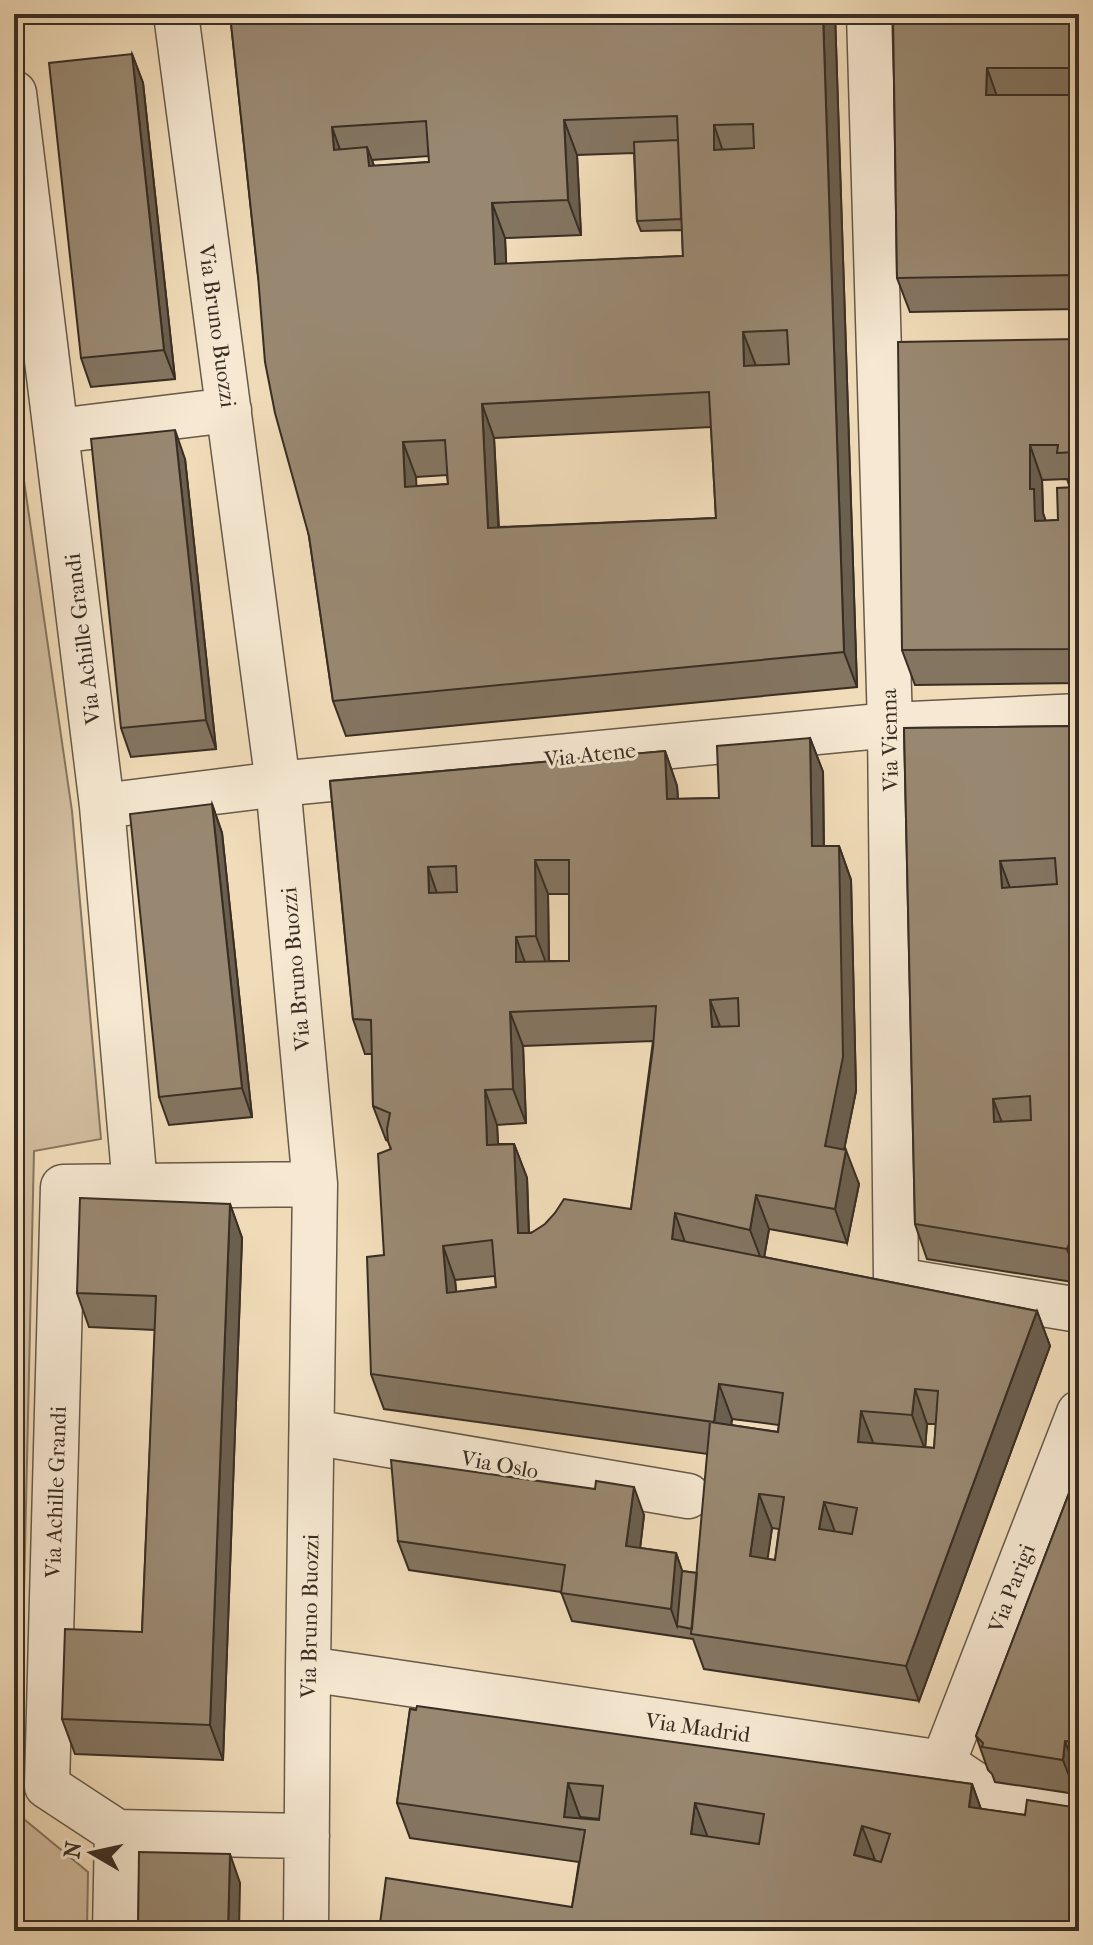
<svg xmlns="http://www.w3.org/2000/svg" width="1093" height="1945" viewBox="0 0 1093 1945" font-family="'IM FELL French Canon',serif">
<rect width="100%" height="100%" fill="#f1dcb9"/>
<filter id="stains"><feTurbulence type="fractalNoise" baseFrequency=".0025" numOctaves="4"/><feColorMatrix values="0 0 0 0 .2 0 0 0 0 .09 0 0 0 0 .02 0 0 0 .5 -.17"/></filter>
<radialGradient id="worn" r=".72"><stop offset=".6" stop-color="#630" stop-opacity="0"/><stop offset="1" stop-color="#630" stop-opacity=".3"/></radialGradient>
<path fill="#d2bea0" stroke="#867662" stroke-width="2" d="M14 412 72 811 101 1139 34 1151 19 1815 88 1872 87 1931H14Z"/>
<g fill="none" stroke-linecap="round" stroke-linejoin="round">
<g stroke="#675a49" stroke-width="47">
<path id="street" d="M176 14 278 784 315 1184 308 1669 306 1931
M869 14 890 725 896 1280 1079 1310
M14 93 102 806 135 1186 63 1187 47 1786 117 1832 115 1931
M57 431 229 410
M102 806 278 784 890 725 1079 716
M135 1186 315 1184
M312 1432 688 1496
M308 1669 943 1763 976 1785 1005 1798 1079 1811
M943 1763 1079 1413
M117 1832 307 1836"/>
</g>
<use href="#street" stroke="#f6e8d2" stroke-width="44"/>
</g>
<path fill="#847561" stroke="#392e24" stroke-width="2" fill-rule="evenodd" d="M230 14H835L857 687 346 736 333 701 309 536 258 276ZM634 153 637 221 641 231 682 230 683 256 506 264 505 238 581 235 577 155ZM429 156V162L374 166 372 160ZM711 427 716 518 499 527 494 438ZM447 475 448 484 416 486V477Z
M893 14H1079V309L910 312 897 278Z
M132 54 143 83 175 379 91 387 81 358Z
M1079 339V683L915 685 902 650ZM1067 479 1070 488 1058 520 1045 521 1043 513 1042 480Z
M185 459 216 749 131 757 121 728Z
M1079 726V1283L927 1259 915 1224 904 728Z
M810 738 823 772 824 846H839L851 880 856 1091 844 1149 859 1184 847 1243 769 1229 764 1257 1037 1311 1050 1346 919 1701 704 1669 693 1639 572 1621 561 1592 409 1570 398 1541 644 1515 640 1548 676 1553 682 1571 697 1573 708 1454 384 1409 371 1374 384 1255 391 1149 388 1141 386 1140 373 1106 372 1054H365L353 1019 330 781 665 751 677 786 678 799 719 798ZM548 894H569V961H549ZM653 1041 631 1209 529 1233 527 1178 514 1144H498L497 1125 526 1123 523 1046ZM495 1276 496 1287 456 1292 455 1280ZM732 1419 779 1425 778 1432 731 1425ZM927 1424H936L934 1448 925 1447ZM772 1528 779 1529 775 1560 767 1559Z
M212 804 222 833 252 1117 169 1125 159 1097Z
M230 1204 242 1238 223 1760 75 1754 62 1719 142 1632 155 1330 89 1327 77 1293Z
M1079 1467V1776L1076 1794 995 1782 992 1774 988 1770 976 1736Z
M410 1709 972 1784 981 1809 1025 1815 1079 1931 572 1907 579 1862 410 1838 397 1803ZM580 1817 599 1819V1820L580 1819Z"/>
<path fill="#6b5f4f" stroke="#392e24" stroke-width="2" d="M823 14H835L857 687 844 652Z
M977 14H983L989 32 978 24Z
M132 54 143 83 175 379 164 350Z
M987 68 999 102 986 95Z
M564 120 577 155 581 235 568 200Z
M714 125 726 160 714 150Z
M332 127 344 161 334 150Z
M367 147 380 182 369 166Z
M492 203 505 238 508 299 495 264Z
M743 332 756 366H744Z
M482 404 494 438 500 562 488 528Z
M175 430 185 459 216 749 206 720Z
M403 442 416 477 418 521 405 487Z
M1030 445 1042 480 1043 513 1047 524 1035 521 1030 489Z
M810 738 823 772 824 881 812 846Z
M665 751 677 786 680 833 667 799Z
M212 804 222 833 252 1117 242 1088Z
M839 846 851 880 856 1091 838 1180 825 1146Z
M535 860 548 894 549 971 536 936Z
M1000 861 1013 896 1002 888Z
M428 867 440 902 429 893Z
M516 937 528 971 516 962Z
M710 1000 723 1034 712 1027Z
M510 1012 523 1046 526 1123 513 1089Z
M485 1090 497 1125 500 1179 487 1145Z
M993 1099 1006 1133 994 1122Z
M514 1144 527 1178 530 1268 518 1233Z
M846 1150 859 1184 847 1243 835 1209Z
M756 1195 769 1229 763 1264 750 1230Z
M230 1204 242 1238 223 1760 210 1725Z
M675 1213 687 1248 672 1239Z
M1079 1219V1281L1067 1249Z
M443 1246 455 1280 460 1327 447 1293Z
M1037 1311 1050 1346 919 1701 906 1666Z
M719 1384 732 1419 727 1456 714 1422Z
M915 1389 927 1424 925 1450 912 1415Z
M861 1411 874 1445 858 1442Z
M634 1487 644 1515 637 1574 626 1546Z
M759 1494 772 1528 763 1591 750 1556Z
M824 1502 837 1537 819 1529Z
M676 1553 686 1582 677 1626 671 1609Z
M1065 1741 1078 1776 1076 1794 1063 1760Z
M568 1783 580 1817 579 1829 564 1817Z
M972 1784 984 1818 969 1807Z
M695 1803 708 1838 691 1834Z
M862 1826 875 1860 854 1855Z
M230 1854 240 1883 239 1931H228Z"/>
<path fill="#998871" stroke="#392e24" stroke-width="2" fill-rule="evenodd" d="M230 14H823L844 652 333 701 309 536 275 413 265 362 258 276ZM677 116 683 256 495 264 492 203 568 200 564 120ZM426 121 429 162 369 166 367 147 334 150 332 127ZM753 124 754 148 714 150V125ZM787 330 789 364 744 366 743 332ZM709 392 716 518 488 528 482 404ZM445 440 448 484 405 487 403 442Z
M893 14H977L978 24 1011 23V14H1079V68H987L986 95H1079V275L897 278Z
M132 54 164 350 81 358 49 63Z
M678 140 681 219 637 221 634 142Z
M1079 339V649L902 650 898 342ZM1030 445H1058L1057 453 1076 452V487L1057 488 1058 520 1035 521 1034 489H1030Z
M175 430 206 720 121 728 91 439Z
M1079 726V1219L1067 1249 915 1224 904 728ZM1055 858 1057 884 1002 888 1000 861ZM1030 1096 1031 1120 994 1122 993 1099Z
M810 738 812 846H839L843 1057 825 1146 846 1150 835 1209 756 1195 750 1230 675 1213 672 1239 1037 1311 906 1666 691 1634 710 1422 778 1432 783 1393 719 1384 714 1422 371 1374 367 1257 384 1255 378 1154 391 1149 388 1141 387 1129 390 1113 373 1106 371 1020 353 1019 330 781 665 751 667 799 719 798 717 746ZM535 860H569V961L516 962V937L536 936ZM456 866 457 892 429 893 428 867ZM738 998 739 1026 712 1027 710 1000ZM656 1006 653 1048 631 1209 564 1199 555 1213 545 1224 531 1233H518L514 1144 487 1145 485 1090 513 1089 510 1012ZM492 1240 496 1287 447 1293 443 1246ZM915 1389 938 1391 934 1448 858 1442 861 1411 912 1415ZM759 1494 784 1497 775 1560 750 1556ZM824 1502 857 1508 852 1534 819 1529Z
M212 804 242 1088 159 1097 130 814Z
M80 1198 230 1204 210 1725 62 1719 65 1629 142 1632 156 1296 77 1293Z
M391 1460 595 1489 596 1481 634 1487 626 1546 676 1553 671 1609 561 1593 565 1565 398 1541Z
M1079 1467V1742L1065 1741 1063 1760 982 1747 983 1743 976 1736Z
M682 1571 697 1573 692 1629 677 1626Z
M417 1706 972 1784 969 1807 1025 1815 1027 1800 1079 1808V1931H379L386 1878 572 1907 585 1830 397 1803 410 1709 416 1710ZM568 1783 603 1786 599 1820 564 1817ZM695 1803 764 1814 759 1844 691 1834ZM862 1826 890 1834 881 1862 854 1855Z
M139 1852 230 1854 228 1931H138Z"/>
<g text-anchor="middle" stroke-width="6" stroke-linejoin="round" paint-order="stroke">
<g font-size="22" fill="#392e24" stroke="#f6e8d2">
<text transform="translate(218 326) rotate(82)" y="8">Via Bruno Buozzi</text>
<text transform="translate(82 639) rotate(-97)" y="8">Via Achille Grandi</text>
<text transform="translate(889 740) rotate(-91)" y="8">Via Vienna</text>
<text transform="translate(590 754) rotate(-6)" y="8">Via Atene</text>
<text transform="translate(295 969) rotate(-95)" y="8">Via Bruno Buozzi</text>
<text transform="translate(500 1464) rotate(10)" y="8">Via Oslo</text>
<text transform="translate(55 1492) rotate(-88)" y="8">Via Achille Grandi</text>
<text transform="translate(1011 1588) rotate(-69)" y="8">Via Parigi</text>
<text transform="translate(309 1616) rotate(-89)" y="8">Via Bruno Buozzi</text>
<text transform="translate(698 1727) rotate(8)" y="8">Via Madrid</text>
</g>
</g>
<rect width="1093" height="1945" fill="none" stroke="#f1dcb9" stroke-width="48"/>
<rect x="16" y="16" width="1061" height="1913" fill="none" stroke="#392e24" stroke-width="4"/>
<rect x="24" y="24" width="1045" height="1897" fill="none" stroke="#392e24" stroke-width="2"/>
<g transform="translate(92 1853) rotate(279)" stroke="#f6e8d2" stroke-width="6" paint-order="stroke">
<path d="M0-6L14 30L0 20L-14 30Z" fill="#392e24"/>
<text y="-12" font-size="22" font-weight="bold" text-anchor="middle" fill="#392e24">N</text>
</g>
<rect width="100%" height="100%" filter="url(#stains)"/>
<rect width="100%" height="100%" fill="url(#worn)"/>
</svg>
